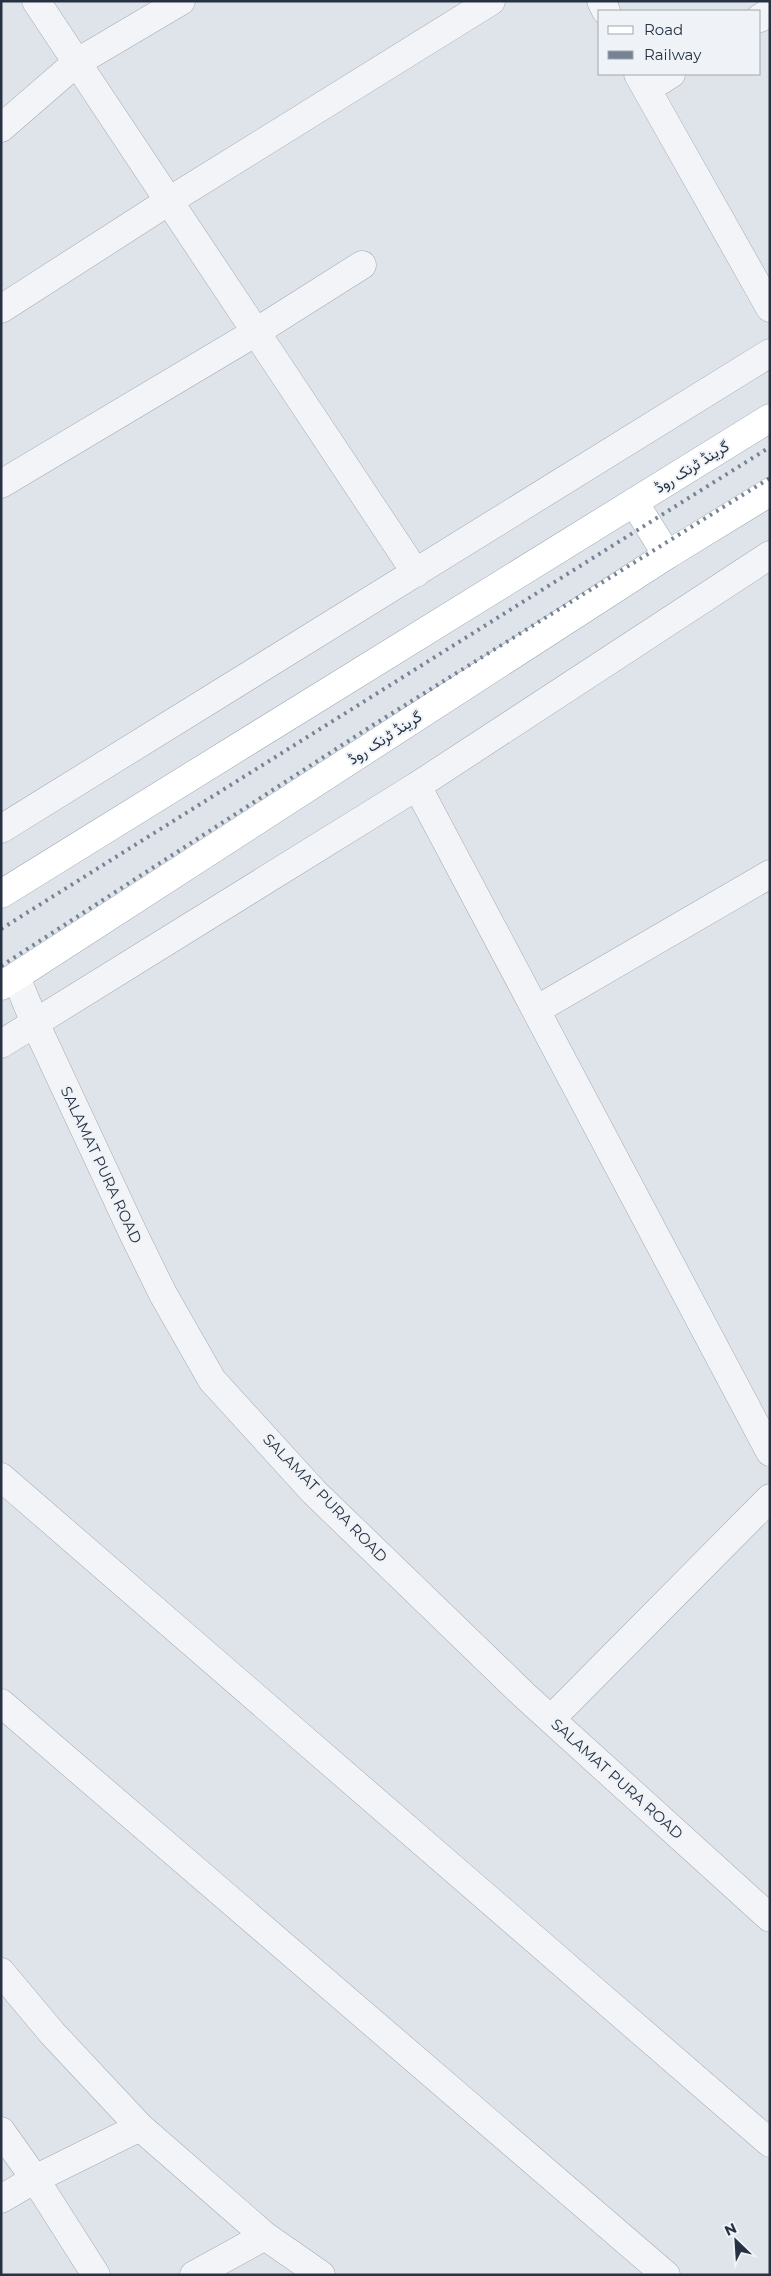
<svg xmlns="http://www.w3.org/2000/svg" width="771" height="2276" viewBox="0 0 771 2276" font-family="Montserrat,Vazirmatn,sans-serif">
<rect width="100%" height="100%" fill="#dfe4ea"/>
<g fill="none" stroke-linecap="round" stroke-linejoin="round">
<g stroke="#a4abb5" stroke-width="29">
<path id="minor" d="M36 1 416 573
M601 1 606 11
M760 18 770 12
M638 74 770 308
M647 89 671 74
M1 128 76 63 181 1
M1 309 169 201 491 1
M1 484 256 332 362 265
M417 786 770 1452
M1 829 770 353
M16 977 35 1023 134 1235 163 1294 212 1380 314 1492 524 1695 770 1918
M536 1010 770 874
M1 1044 417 786 770 555
M1 1477 770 2143
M1 1703 666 2275
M551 1719 770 1498
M1 1972 52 2033 140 2127 265 2236 321 2275
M1 2131 35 2179 96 2275
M1 2199 35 2179 140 2127
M194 2275 265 2236"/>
</g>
<g stroke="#9da8b7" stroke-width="29">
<path id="major" d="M634 502 667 555
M1 894 770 418
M1 986 667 555 770 492"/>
</g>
<use href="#minor" stroke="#f2f4f8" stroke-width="28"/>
<use href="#major" stroke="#fff" stroke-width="28"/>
<path stroke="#778395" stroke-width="4" stroke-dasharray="2.5 5" stroke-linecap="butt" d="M1 929 770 447
M1 966 373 725 770 478"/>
</g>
<g text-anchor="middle" stroke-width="4" stroke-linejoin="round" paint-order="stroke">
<g font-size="15" fill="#263243" stroke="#eff3f7">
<text transform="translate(692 467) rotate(-32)" y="5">گرینڈ ٹرنک روڈ</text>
<text transform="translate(385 738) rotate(-33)" y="5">گرینڈ ٹرنک روڈ</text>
<text transform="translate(101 1165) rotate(65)" y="5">SALAMAT PURA ROAD</text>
<text transform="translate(325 1498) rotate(46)" y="5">SALAMAT PURA ROAD</text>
<text transform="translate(617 1779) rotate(42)" y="5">SALAMAT PURA ROAD</text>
</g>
</g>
<rect width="771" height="2276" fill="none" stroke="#263243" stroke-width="5"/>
<rect x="598" y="10" width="162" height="65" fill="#eff3f7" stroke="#9fa6af"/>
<rect x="608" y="26" width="25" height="8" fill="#ffffff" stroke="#9fa6af"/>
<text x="644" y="35" font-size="15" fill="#263243">Road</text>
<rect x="608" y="51" width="25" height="8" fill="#778395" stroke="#9fa6af"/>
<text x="644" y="60" font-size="15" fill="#263243">Railway</text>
<g transform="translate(736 2241) rotate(335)" stroke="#eff3f7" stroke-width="4" paint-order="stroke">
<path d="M0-4L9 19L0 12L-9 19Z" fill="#263243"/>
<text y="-8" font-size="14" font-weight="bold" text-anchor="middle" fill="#263243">N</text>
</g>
</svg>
